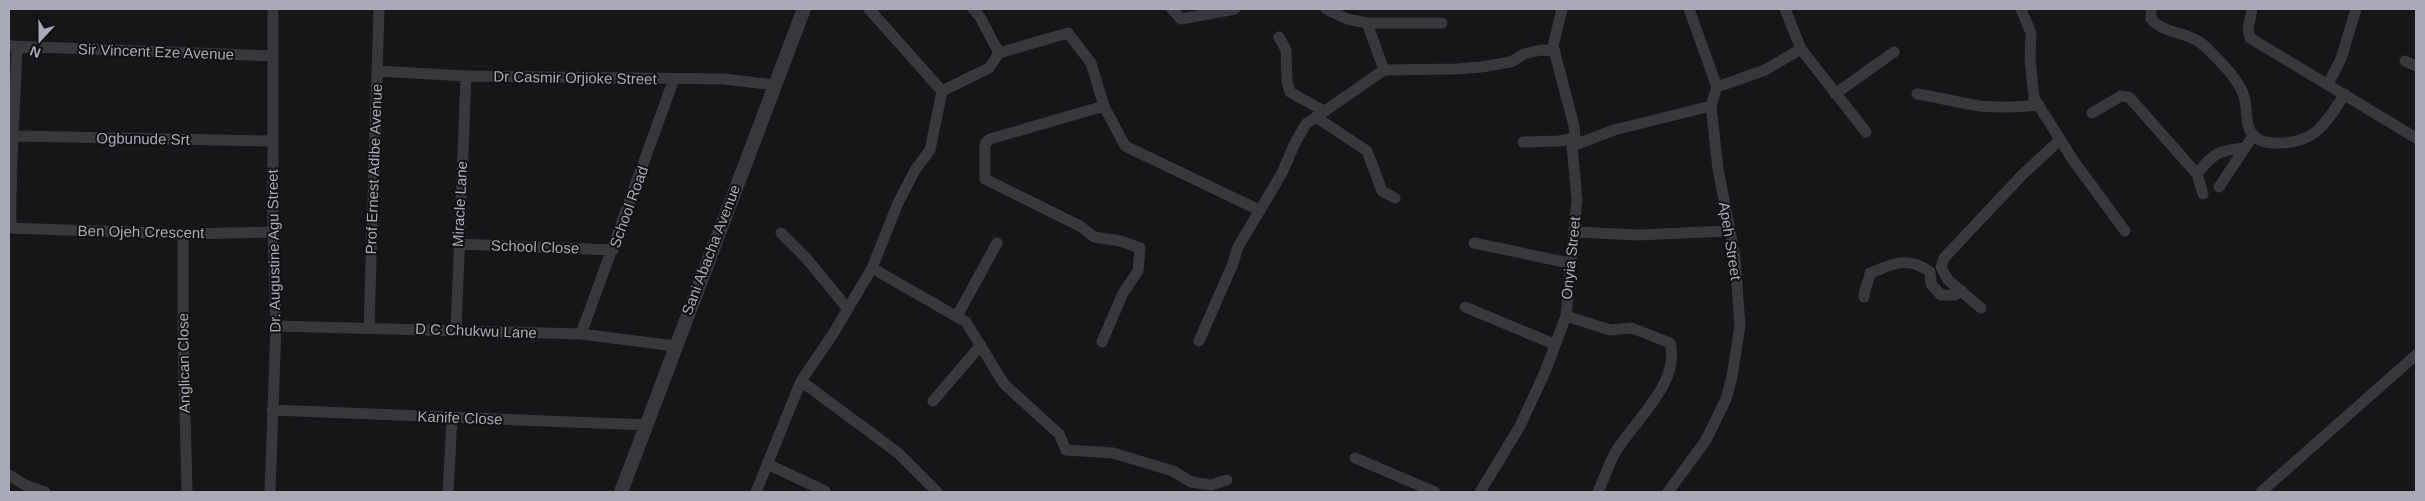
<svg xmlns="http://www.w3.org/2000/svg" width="2425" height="501" viewBox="0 0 2425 501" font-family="Helvetica,sans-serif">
<rect width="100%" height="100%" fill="#161618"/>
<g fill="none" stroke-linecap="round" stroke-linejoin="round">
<path stroke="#37373d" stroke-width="11" d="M973 9 980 17 999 53
M1172 9 1181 19 1235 9
M1326 9 1347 19 1367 23 1384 70
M1785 9 1801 49 1866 132
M2021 9 2031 33 2030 59 2034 98 2073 160 2125 231
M2151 9V19C2165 35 2190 31 2207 48 2220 62 2238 78 2244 96 2248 108 2244 127 2254 136 2261 143 2271 143 2279 143 2317 143 2326 122 2345 94
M2252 9 2248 29 2250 38 2416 138
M1367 23H1442
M1279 37 1286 50 1287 81 1290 92 1324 111
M9 46 273 56
M2405 61 2416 66
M377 71 466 76 724 79 774 85
M2328 84 2341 59 2356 9
M1717 87 1765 70 1801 49
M942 91 989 68 999 53 1068 33 1091 63 1104 106 1125 146 1259 210
M1835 94 1894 52
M1917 94C1938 97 1959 103 1980 106 1999 108 2019 107 2039 105
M2092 113 2121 96 2129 97 2197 174 2203 194
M1316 117 1367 151 1382 191 1395 198
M15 136 272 141
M1523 142 1559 141 1575 138
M1572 146 1614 130 1711 106
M2197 174C2213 153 2219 150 2245 148
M2219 187 2253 136
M9 228 183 234 273 232
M11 228C10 168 15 107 17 47
M1575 232 1637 235 1730 231
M781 233 807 259 848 309
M183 234V330L187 492
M1474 243 1569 263
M458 244 613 250
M872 268 966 322 1004 384 1059 434 1066 450 1113 453 1173 471 1191 482 1211 485 1227 480
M1864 297C1864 288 1869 282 1870 273 1893 264 1907 255 1930 272L1931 284 1941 295H1954L1962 291
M1465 307 1554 344
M1981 308 1948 280 1941 267 1944 258 2023 174 2060 140
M957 316 997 243
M1566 316 1610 330 1632 328 1670 343C1681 383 1633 422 1615 453 1608 466 1604 479 1598 492
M276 326 581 334 675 346
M369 328 379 9
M456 331 466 76
M581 334 674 79
M1199 341 1232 266 1238 247 1282 173 1295 143 1306 124 1384 70 1456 69 1481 67 1511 62 1524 54 1541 50 1555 51
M1102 342 1123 293 1138 271 1140 248 1120 241 1094 237 1080 226 985 179V144L990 139 1104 106
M801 381 898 453 937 492
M933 401 981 345
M272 410 647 425
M1355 458 1435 492
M767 464 825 491
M9 475 25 485 45 492
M270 492 276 326 273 232V9
M448 492 452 418
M756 492 801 381 833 334 872 268 898 203 915 170 930 150 942 91 869 9
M1480 492 1520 426 1545 372 1566 316 1577 200 1572 146 1575 138 1574 126 1553 46 1562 9
M1668 492 1706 440 1726 399 1732 377 1740 326 1735 257 1718 169 1711 106 1717 87 1689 9
M2261 492 2416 355"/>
<path stroke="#37373d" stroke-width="14" d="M621 492 804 9"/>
</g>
<g text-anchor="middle" stroke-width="4" stroke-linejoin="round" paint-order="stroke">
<g font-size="15" fill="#a8aab8" stroke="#111113">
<text transform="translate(156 52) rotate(2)" y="5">Sir Vincent Eze Avenue</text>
<text transform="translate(575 78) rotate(1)" y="5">Dr Casmir Orjioke Street</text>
<text transform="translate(143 139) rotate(1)" y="5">Ogbunude Srt</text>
<text transform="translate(374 169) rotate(-88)" y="5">Prof Ernest Adibe Avenue</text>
<text transform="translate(460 204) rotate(-87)" y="5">Miracle Lane</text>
<text transform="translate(629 207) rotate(-70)" y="5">School Road</text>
<text transform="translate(141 232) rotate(1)" y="5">Ben Ojeh Crescent</text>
<text transform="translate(1730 241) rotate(81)" y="5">Apeh Street</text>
<text transform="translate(535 247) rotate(2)" y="5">School Close</text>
<text transform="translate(711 250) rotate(-69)" y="5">Sani Abacha Avenue</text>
<text transform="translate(274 251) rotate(-91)" y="5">Dr. Augustine Agu Street</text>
<text transform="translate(1571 258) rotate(-84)" y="5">Onyia Street</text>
<text transform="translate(476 331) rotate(2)" y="5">D C Chukwu Lane</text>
<text transform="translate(184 363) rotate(-91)" y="5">Anglican Close</text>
<text transform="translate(460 418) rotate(2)" y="5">Kanife Close</text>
</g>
</g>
<rect width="2425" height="501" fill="none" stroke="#a8aab8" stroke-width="20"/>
<g transform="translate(40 40) rotate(201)" stroke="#111113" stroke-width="4" paint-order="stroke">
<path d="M0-4L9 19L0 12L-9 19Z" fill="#a8aab8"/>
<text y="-8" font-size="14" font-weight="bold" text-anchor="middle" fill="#a8aab8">N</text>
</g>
</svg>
